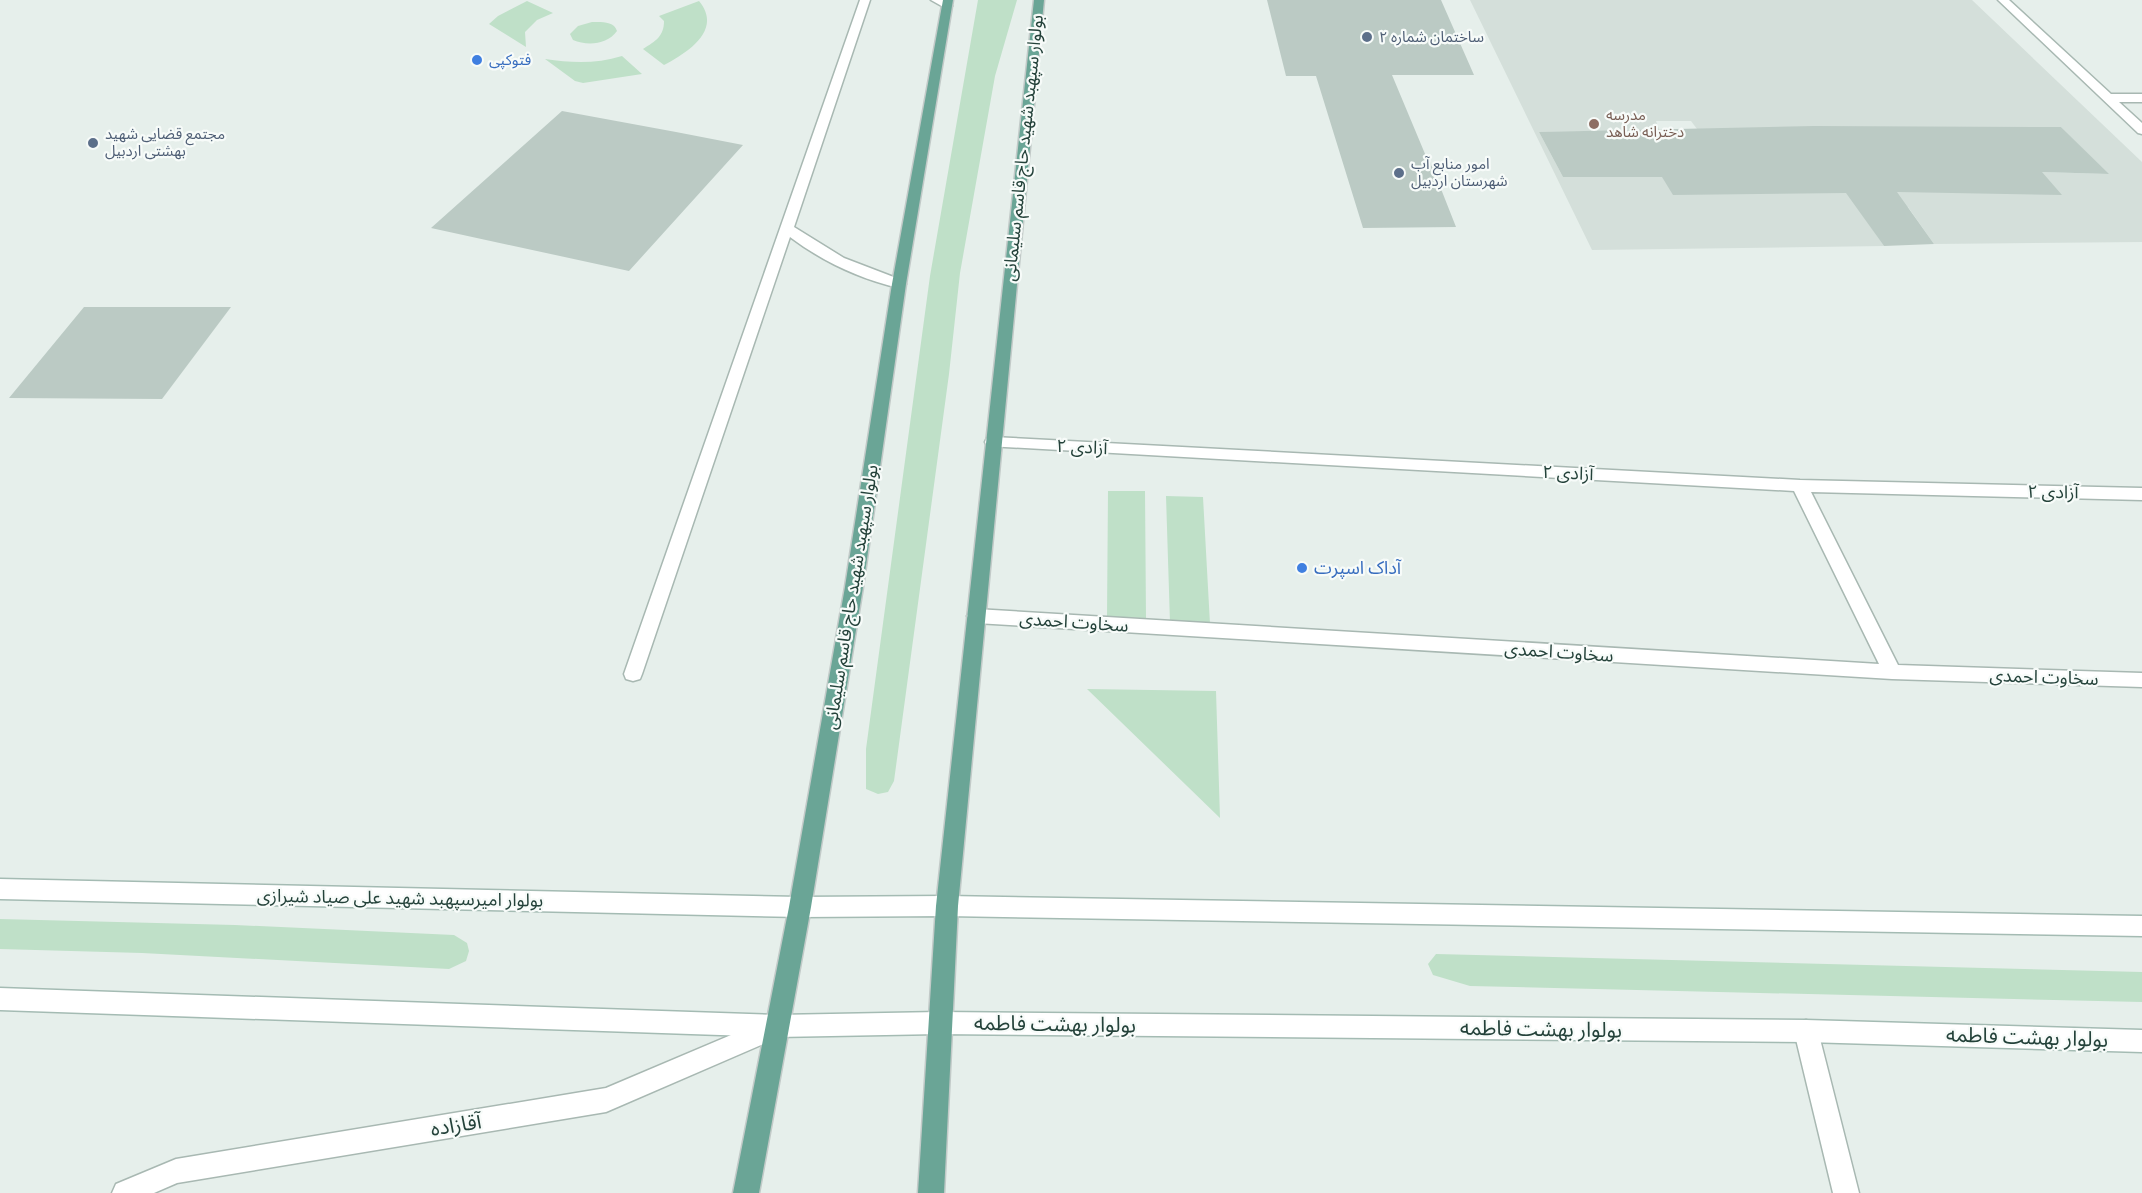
<svg xmlns="http://www.w3.org/2000/svg" width="2142" height="1193" viewBox="0 0 2142 1193" font-family="Cabin,'Noto Sans Arabic',sans-serif">
<rect width="100%" height="100%" fill="#e6efeb"/>
<path fill="#d4dfda" fill-rule="evenodd" d="M1470 0H1972L2142 162V242L1934 244 1908 207H1857L1884 246 1592 250ZM1656 121H1691L1697 129 1662 177H1563L1539 132 1660 131ZM1822 127H2061L2108 174 2042 172Z"/>
<path fill="#bfe0c8" d="M978 0H1017L995 76 960 273 949 374 894 781 888 792 878 794 866 789V749L930 276Z
M527 1 553 13 537 20 525 32 526 47 489 24 498 16Z
M699 1C723 30 688 52 664 65L643 49C656 41 664 36 664 21L659 16Z
M592 22C602 22 614 21 617 31 607 45 587 46 573 40L570 34 578 26Z
M622 56 642 74 583 83 575 81 545 59C572 63 596 64 622 56Z
M1108 491H1145L1146 618 1107 617Z
M1166 496 1203 497 1210 624 1170 623Z
M1087 689 1216 691 1220 818Z
M0 919 235 925 454 935 467 943 469 951 466 961 449 969 142 953 0 949Z
M1436 954 2142 972V1002L1470 986 1433 975 1428 964Z"/>
<path fill="#bbcac4" d="M1267 0H1441L1474 75H1392L1428 161H1430L1456 227 1363 228 1316 76H1286Z
M562 111 676 132 743 145 629 271 431 228Z
M1814 126 2061 127 2109 174 2042 172 2062 195 1897 192 1934 244 1884 246 1846 193 1673 195 1662 177H1563L1539 132Z
M84 307H231L162 399 9 398Z"/>
<g fill="none" stroke-linecap="round" stroke-linejoin="round">
<g stroke="#a8b8b2" stroke-width="3">
<path id="minor" d="M1998 0H2009L2111 94H2142V102H2119L2142 123V134L2138 133Z
M993 437 1800 480 2142 488V500L1811 492 1898 665 2142 673V687L1892 679 976 623 970 621 967 616 970 611 976 609 1879 664 1794 491 987 446 985 442 987 438Z
M1806 1020 1814 1023 1818 1031 1859 1193H1833L1794 1031 1798 1023Z"/>
</g>
<g stroke="#a8b8b2" stroke-width="3">
<path id="tertiary" d="M860 0H870L794 227 844 258 904 281 906 284 899 288C860 279 822 261 790 237L642 674 640 679 633 681 626 679 624 674Z
M931 0H944L952 6 947 9Z
M776 1016 784 1019 788 1027 784 1035 606 1112 177 1183 154 1193H112L116 1184 176 1159 606 1088Z"/>
</g>
<g stroke="#a4bbb3" stroke-width="3">
<path id="secondary" d="M0 879 800 897 947 896 2142 916V936L947 916 800 917 0 899Z
M0 988 777 1015 939 1012 1806 1020 2142 1030V1052L1806 1042 939 1034 777 1037 0 1010Z"/>
</g>
<g stroke="#c2cac8" stroke-width="3">
<path id="primary" d="M943 0H953L906 284 863 587 811 907 759 1193H733L789 907 845 587 892 284Z
M1034 0H1044L958 906 944 1193H918L936 906Z"/>
</g>
<use href="#minor" fill="#fff" fill-rule="evenodd"/>
<use href="#tertiary" fill="#fff" fill-rule="evenodd"/>
<use href="#secondary" fill="#fff" fill-rule="evenodd"/>
<use href="#primary" fill="#6aa596" fill-rule="evenodd"/>
</g>
<g fill="#5c6f8a" stroke="#f7fbf9" stroke-width="2">
<circle cx="1367" cy="37" r="6"/>
<circle cx="93" cy="143" r="6"/>
<circle cx="1399" cy="173" r="6"/>
</g>
<g fill="#3f7fe0" stroke="#f7fbf9" stroke-width="2">
<circle cx="477" cy="60" r="6"/>
<circle cx="1302" cy="568" r="6"/>
</g>
<circle fill="#8d6e63" stroke="#f7fbf9" stroke-width="2" cx="1594" cy="124" r="6"/>
<g text-anchor="middle" stroke-width="4.5" stroke-linejoin="round" paint-order="stroke">
<g font-size="15" fill="#4e5e75" stroke="#f7fbf9" text-anchor="start">
<text x="1379" y="42">ساختمان شماره ۲</text>
<text x="105" y="139">مجتمع قضایی شهید<tspan x="105" dy="17">بهشتی اردبیل</tspan></text>
<text x="1411" y="169">امور منابع آب<tspan x="1411" dy="17">شهرستان اردبیل</tspan></text>
</g>
<g font-size="15" fill="#366cbe" stroke="#f7fbf9" text-anchor="start">
<text x="489" y="65">فتوکپی</text>
</g>
<g font-size="15" fill="#785e54" stroke="#f7fbf9" text-anchor="start">
<text x="1606" y="120">مدرسه<tspan x="1606" dy="17">دخترانه شاهد</tspan></text>
</g>
<g font-size="18" fill="#24423a" stroke="#f7fbf9">
<text transform="translate(1023 148) rotate(-84)" y="6">بولوار سپهبد شهید حاج قاسم سلیمانی</text>
<text transform="translate(1082 447) rotate(3)" y="6">آزادی ۲</text>
<text transform="translate(1568 473) rotate(3)" y="6">آزادی ۲</text>
<text transform="translate(2053 492) rotate(1)" y="6">آزادی ۲</text>
<text transform="translate(851 597) rotate(-81)" y="6">بولوار سپهبد شهید حاج قاسم سلیمانی</text>
<text transform="translate(1074 622) rotate(4)" y="6">سخاوت احمدی</text>
<text transform="translate(1559 652) rotate(4)" y="6">سخاوت احمدی</text>
<text transform="translate(2044 677) rotate(2)" y="6">سخاوت احمدی</text>
<text transform="translate(400 898) rotate(1)" y="6">بولوار امیرسپهبد شهید علی صیاد شیرازی</text>
</g>
<g font-size="18" fill="#366cbe" stroke="#f7fbf9" text-anchor="start">
<text x="1314" y="574">آداک اسپرت</text>
</g>
<g font-size="21" fill="#24423a" stroke="#f7fbf9">
<text transform="translate(1055 1024) rotate(1)" y="7">بولوار بهشت فاطمه</text>
<text transform="translate(1541 1029) rotate(1)" y="7">بولوار بهشت فاطمه</text>
<text transform="translate(2027 1037) rotate(2)" y="7">بولوار بهشت فاطمه</text>
<text transform="translate(456 1125) rotate(-9)" y="7">آقازاده</text>
</g>
</g>
</svg>
